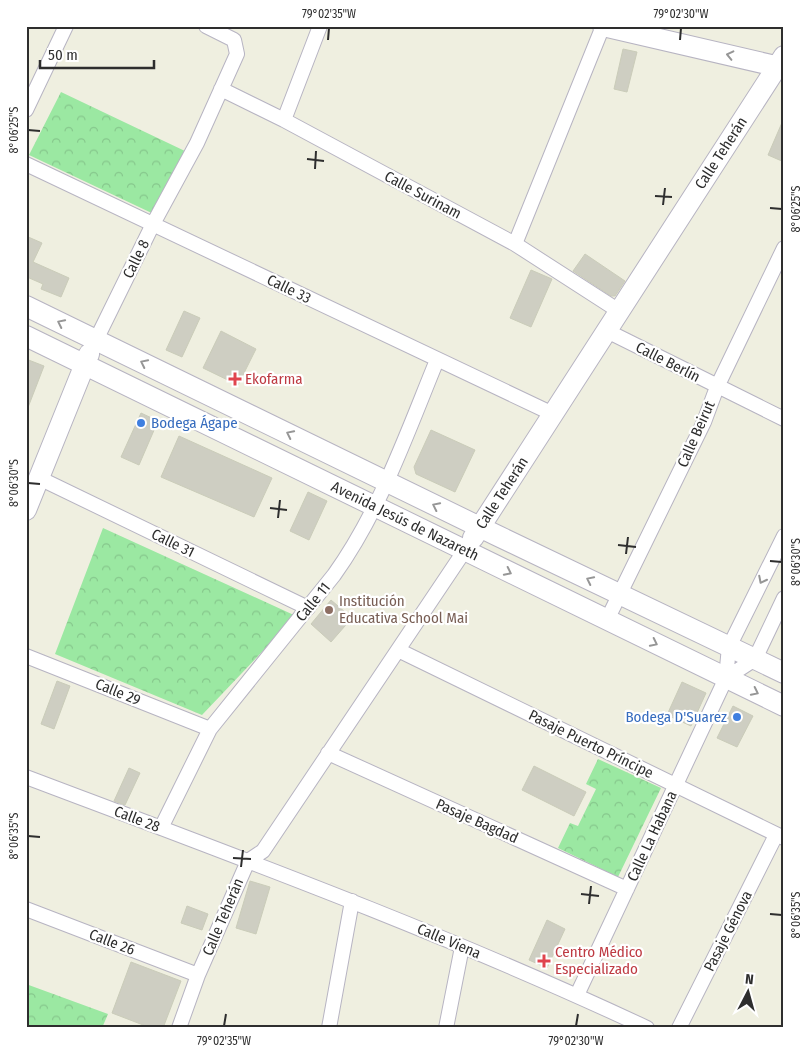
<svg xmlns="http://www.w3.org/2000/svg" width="810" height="1054" viewBox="0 0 810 1054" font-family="'Fira Sans Condensed',sans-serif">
<defs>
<pattern id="park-crowns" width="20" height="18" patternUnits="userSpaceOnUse" patternTransform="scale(1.25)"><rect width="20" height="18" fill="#9be8a2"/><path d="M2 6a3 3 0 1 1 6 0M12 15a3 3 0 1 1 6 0" fill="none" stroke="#86c78c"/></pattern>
</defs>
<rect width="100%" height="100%" fill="#efefe0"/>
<path fill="url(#park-crowns)" d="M61 92 187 152 158 216 29 155Z
M103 528 296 616 202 715 55 654Z
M598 759 661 788 618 877 558 848 570 823 578 826 596 789 586 784Z
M26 984 108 1014 102 1028H26Z"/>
<path fill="#cecec2" stroke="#caccb9" d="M623 49 637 52 627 92 614 89Z
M784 118V162L768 155Z
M26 236 42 243 33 262 69 278 61 297 41 289 43 284 27 277 26 279Z
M585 254 625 281 615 296H611L573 271Z
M531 270 552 279 531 327 510 318Z
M184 311 200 318 182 357 166 350Z
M221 331 256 349 238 385 203 368Z
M26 359 44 366 27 410H26Z
M141 413 158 421 139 465 121 457Z
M431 430 475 450 455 492 416 474 414 467Z
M179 436 272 478 254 517 161 477Z
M308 492 327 501 309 540 290 531Z
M331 600 352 618 331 642 311 624Z
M57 681 70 686 54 729 41 724Z
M682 682 706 693 691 726 667 715Z
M733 706 753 716 737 747 717 738Z
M534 766 586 792 574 816 522 790Z
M129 768 140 773 125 805 114 801Z
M250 881 270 887 256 934 236 928Z
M187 906 208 914 202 930 181 923Z
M547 920 565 929 547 968 529 960Z
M131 962 181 981 163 1028H151L112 1013Z"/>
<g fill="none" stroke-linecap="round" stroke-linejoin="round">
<g stroke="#b7b4c2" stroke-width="16">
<path id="street" d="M221 89 284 120 515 244 619 311
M26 110 66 26
M284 120 320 26
M26 164 553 414
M515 244 603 26
M607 331 784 419
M96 340 153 224 197 143 237 54 234 40 206 26
M39 478 308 608
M607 620 704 422 717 387 784 248
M398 650 784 838
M26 656 210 729
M726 678 755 659 784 598
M328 753 627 889
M26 777C235 856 445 933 647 1028
M161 828 210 729 334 575C380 511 407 433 437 360
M26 909 198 975
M577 995 726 678 729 647 784 536
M179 1028 198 975 248 861 263 851 465 550
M329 1028 352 901
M446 1028 462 947
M679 1028 776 835"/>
</g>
<g stroke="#b7b4c2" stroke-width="22">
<path id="secondary" d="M603 26 784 68
M26 306 496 535 784 673
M26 336 784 706
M26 510 89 354
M473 538 784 56"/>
</g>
<use href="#street" stroke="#fff" stroke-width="14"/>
<use href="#secondary" stroke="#fff" stroke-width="20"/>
</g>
<defs><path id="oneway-chevron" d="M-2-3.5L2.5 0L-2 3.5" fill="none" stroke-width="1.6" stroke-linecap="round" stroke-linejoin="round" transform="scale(1.25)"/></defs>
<g stroke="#969696">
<use href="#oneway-chevron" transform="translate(730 55) rotate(-167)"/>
<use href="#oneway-chevron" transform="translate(61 323) rotate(-154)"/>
<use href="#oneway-chevron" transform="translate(144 363) rotate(-154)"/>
<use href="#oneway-chevron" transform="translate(290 434) rotate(-154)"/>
<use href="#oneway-chevron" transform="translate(436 506) rotate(-154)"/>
<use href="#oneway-chevron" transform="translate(508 572) rotate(26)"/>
<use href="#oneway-chevron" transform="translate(590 580) rotate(-154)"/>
<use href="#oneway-chevron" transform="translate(762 580) rotate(117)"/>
<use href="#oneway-chevron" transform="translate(654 643) rotate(26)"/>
<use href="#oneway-chevron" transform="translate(755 692) rotate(26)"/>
</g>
<path fill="none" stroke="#2e2e2e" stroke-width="2" d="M328 40 329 28M680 40 681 28M28 130 40 131M307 159 324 161M315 169 316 151M655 196 672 197M663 205 665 188M770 208 782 209M28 483 40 484M270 508 287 510M278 518 280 500M618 545 636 547M626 554 628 537M770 561 782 562M28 836 40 837M233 858 251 859M241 867 243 850M581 894 599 896M589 904 591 886M770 914 782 915M224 1026 226 1014M576 1026 578 1014"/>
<g fill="#e0444e" stroke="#fff" stroke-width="2">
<path d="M232.5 371.5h5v5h5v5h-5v5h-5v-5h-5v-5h5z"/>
<path d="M541.5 953.5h5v5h5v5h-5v5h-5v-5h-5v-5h5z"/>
</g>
<g fill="#3f7fe0" stroke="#fff" stroke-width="2">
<circle cx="141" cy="423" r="5"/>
<circle cx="737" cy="717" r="5"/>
</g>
<circle fill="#8d6e63" stroke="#fff" stroke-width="2" cx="329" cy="610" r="5"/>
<g text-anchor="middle" stroke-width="4.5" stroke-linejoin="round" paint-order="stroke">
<g font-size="15" fill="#2e2e2e" stroke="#fff">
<text transform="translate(721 153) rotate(-57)" y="5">Calle Teherán</text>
<text transform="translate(423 195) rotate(28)" y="5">Calle Surinam</text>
<text transform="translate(136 259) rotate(-64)" y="5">Calle 8</text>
<text transform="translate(289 289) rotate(26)" y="5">Calle 33</text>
<text transform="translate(668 362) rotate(27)" y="5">Calle Berlín</text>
<text transform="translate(696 434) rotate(-66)" y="5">Calle Beirut</text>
<text transform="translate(502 493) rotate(-57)" y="5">Calle Teherán</text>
<text transform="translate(405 521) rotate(26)" y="5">Avenida Jesús de Nazareth</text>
<text transform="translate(173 543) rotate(26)" y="5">Calle 31</text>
<text transform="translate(313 602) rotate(-51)" y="5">Calle 11</text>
<text transform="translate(118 692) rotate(22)" y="5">Calle 29</text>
<text transform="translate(591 744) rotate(26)" y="5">Pasaje Puerto Príncipe</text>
<text transform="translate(137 819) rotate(21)" y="5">Calle 28</text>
<text transform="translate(477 821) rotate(24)" y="5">Pasaje Bagdad</text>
<text transform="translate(652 836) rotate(-65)" y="5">Calle La Habana</text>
<text transform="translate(223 917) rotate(-67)" y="5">Calle Teherán</text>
<text transform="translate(728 931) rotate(-63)" y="5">Pasaje Génova</text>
<text transform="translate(449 941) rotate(23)" y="5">Calle Viena</text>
<text transform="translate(112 942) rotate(21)" y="5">Calle 26</text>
</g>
<g font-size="15" fill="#be3a42" stroke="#fff" text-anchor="start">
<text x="245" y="384">Ekofarma</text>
<text x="555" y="957">Centro Médico<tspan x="555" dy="17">Especializado</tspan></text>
</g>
<g font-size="15" fill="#366cbe" stroke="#fff" text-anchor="start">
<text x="151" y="428">Bodega Ágape</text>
<text x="727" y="722" text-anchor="end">Bodega D'Suarez</text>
</g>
<g font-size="15" fill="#785e54" stroke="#fff" text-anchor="start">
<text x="339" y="606">Institución<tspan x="339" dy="17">Educativa School Mai</tspan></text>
</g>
</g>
<rect width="810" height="1054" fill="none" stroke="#ffffff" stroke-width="55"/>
<g transform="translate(748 992) rotate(6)" stroke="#ffffff" stroke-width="4" paint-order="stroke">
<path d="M0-4L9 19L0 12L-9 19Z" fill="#2e2e2e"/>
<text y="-8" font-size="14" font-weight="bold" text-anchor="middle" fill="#2e2e2e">N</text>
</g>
<path d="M40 60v8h114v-8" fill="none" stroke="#2e2e2e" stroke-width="2.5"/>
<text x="48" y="60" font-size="15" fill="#2e2e2e" stroke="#ffffff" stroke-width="4" paint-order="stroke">50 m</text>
<rect x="28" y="28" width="754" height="998" fill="none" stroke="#2e2e2e" stroke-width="2"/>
<g font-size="12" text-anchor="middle" fill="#2e2e2e">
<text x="329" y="18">79°02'35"W</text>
<text x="681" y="18">79°02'30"W</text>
<text transform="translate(14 130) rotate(-90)" y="4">8°06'25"S</text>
<text transform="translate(796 209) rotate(-90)" y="4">8°06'25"S</text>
<text transform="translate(14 483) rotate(-90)" y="4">8°06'30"S</text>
<text transform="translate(796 562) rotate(-90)" y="4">8°06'30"S</text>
<text transform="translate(14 836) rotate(-90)" y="4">8°06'35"S</text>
<text transform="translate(796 915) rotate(-90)" y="4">8°06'35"S</text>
<text x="224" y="1045">79°02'35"W</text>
<text x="576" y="1045">79°02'30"W</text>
</g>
</svg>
